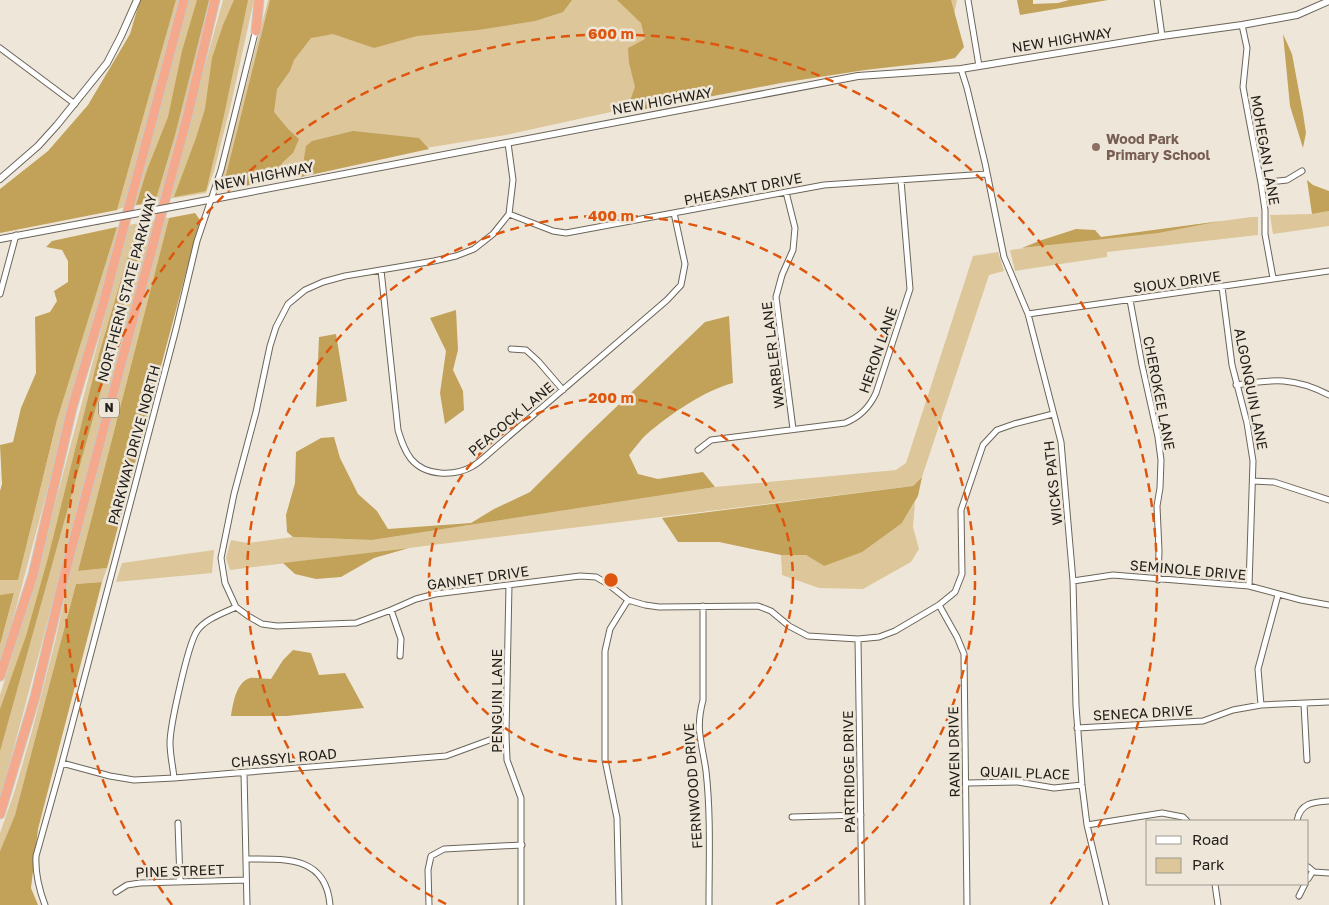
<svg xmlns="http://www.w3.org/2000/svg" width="1329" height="905" viewBox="0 0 1329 905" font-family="'Golos Text',sans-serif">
<rect width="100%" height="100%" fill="#eee7d9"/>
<path fill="#dcc69a" d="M176 0H180L124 207 117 210Z
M188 0H213L184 116 159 201 133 206Z
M223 0H254L231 104 214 171 206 193 168 199Z
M268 0H957L949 38 506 135 221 181Z
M1329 211V226L1273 234 1270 215 1312 214Z
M1251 217H1258V235L1107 252V257L1015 271 1010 250Z
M164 218H169L78 571 107 568 102 582 76 584 15 815 0 851V833L15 790 32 731 55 642 72 565Z
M155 220 17 736 0 799V695L29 602 129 225Z
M121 226 75 386 0 668V645L14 594 0 595V580H18L57 420 117 227Z
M998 252 1004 271 989 275 922 477 913 486 230 570 226 558 231 540 248 543 293 537 372 540 715 487 896 470 906 463 973 256Z
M915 502 913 527 919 549 911 562 863 589 819 588 782 575 781 555H806L824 566 902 523Z
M214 550 212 573 116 582 122 563Z"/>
<path fill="#c2a159" d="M140 0H176L117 210 0 233V189L48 151 88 105 130 34Z
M197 0H209L175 135 155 202 136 205 147 170 168 117 182 51Z
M234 0H248L223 120 206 191 174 197 196 138 205 109 212 58 223 25Z
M270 0H572L563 12 535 21 478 30 417 36 374 48 333 34 311 38 294 60 290 71 277 89 274 112 288 129 299 139 293 153 283 162 274 175 266 181 229 190 223 187Z
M617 0H951L964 47 955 58 935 62 865 70 781 83 630 112V101L635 87 629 63 628 48 645 39 641 23Z
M1017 0H1033V4L1058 3 1069 0H1108L1020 15Z
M1283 34 1292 54 1303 113 1306 133 1303 148 1290 106Z
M353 131 419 138 429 149 301 177 306 146 312 141Z
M1307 180 1313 185 1329 191V211L1312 214Z
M195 213 200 220 107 568 78 571 169 218Z
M148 221 0 751V709L26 636 48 558 99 354 138 223Z
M1221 221 1158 233 1022 248 1039 241 1076 229 1095 230 1101 237Z
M117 227 57 420 18 580H0V491L2 484 0 445 13 442 21 408 36 373 35 317 50 312 57 301 54 291 68 282V261L62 250 46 247 52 241Z
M456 310 458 350 453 370 463 391 464 410 445 424 440 393 446 351 430 318Z
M729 316 733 383C705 390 669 415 647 434 640 440 635 448 629 455L638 474 658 479 703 472 715 487 372 540 293 537 287 532 286 515 295 483 296 452 321 438 334 437 340 458 358 494 377 511 388 529 471 523 494 509 530 492 588 434 705 322Z
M336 334 347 401 316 407 319 337Z
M922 477 918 496 902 523 862 552 824 566 806 555H781L719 542H678L662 518 913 486Z
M409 548 374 558 341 577 316 579 295 574 283 563Z
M102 582 38 829 31 888 38 905H0V851L15 815 76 584Z
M14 593 0 645V595Z
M293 650 311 653 319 675 345 673 364 708 287 716H231C233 704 236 682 250 678 256 677 265 679 271 679L283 660Z"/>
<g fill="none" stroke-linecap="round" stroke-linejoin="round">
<g stroke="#6b6559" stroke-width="7">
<path id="minor" d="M968 0 979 66
M1157 0 1162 36
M1242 25 1247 48 1243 87 1261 183 1265 210V234L1273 278
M0 48 75 104
M961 69 967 88 985 163 1004 257 1028 314 1061 442 1073 581 1076 706 1082 785 1087 825 1106 905
M508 143 513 180 509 214 493 234 474 249 456 256 434 261 345 276 323 282 305 290 288 304 276 327 270 346 256 412 234 494 221 558 225 583 236 607 248 616 262 624 277 626 356 623 391 610 416 599 435 594 580 576 596 577 608 584 628 600 645 605 659 607 758 606 771 611 789 626 808 636 858 639 879 637 895 631 939 605 955 592 962 574 961 510 983 445 997 430 1014 424 1053 414
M1261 183 1287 180 1302 171
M786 192 795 228 793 250 782 275 776 297 793 429
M509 214 553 231 566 233 824 185 987 174
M381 270 398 430C401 440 404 450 411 459 425 476 454 477 473 466 481 461 488 454 495 448L667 300 681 285 685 264 674 213
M1222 287 1232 365 1247 423 1253 461 1249 586
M0 294 16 235
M1130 300 1142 365 1158 437 1161 460 1160 488 1157 506 1159 551 1158 580
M1028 314 1329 271
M511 349 526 350 538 361 563 390
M1236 385C1274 379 1294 377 1329 395
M698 450 711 440 845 423C860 417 869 408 876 393L910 289 901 180
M1253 481 1274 482 1329 500
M1073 581 1113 575 1249 586 1301 600 1329 605
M509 585 506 734 507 760 521 798V905
M939 605 957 637 964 654 967 905
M703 606V700C695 730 702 742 706 771 711 815 709 861 709 905
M391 610 401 639 400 656
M858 639 862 905
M1304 704 1307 760
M1261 705 1258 669 1278 595
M1077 728 1203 721 1233 710 1261 705 1329 702
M62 763 110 776 134 780 174 778 446 756 506 734
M244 773 247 905
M174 778C173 767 170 755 170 743 170 726 188 644 197 631 205 619 224 613 236 607
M967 783 1018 782 1054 788 1082 785
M792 817 861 815
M1297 821C1300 803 1313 802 1329 801
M178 823 180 881
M1087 825 1162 813 1183 817 1187 821
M246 859C284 859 326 855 330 905
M1308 867 1314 872 1329 873
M1308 879 1313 871
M1215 884 1218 905
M116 892 127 885 140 883 246 880
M1299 896 1305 884
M45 905C39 889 35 874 36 856L62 763 176 329 197 241 221 170 256 29
M429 905 428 870 431 856 444 849 522 845
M619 905 617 818 605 760V651L610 629 628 600"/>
</g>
<g stroke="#6b6559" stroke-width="8">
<path id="tertiary" d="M0 179 38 146 57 125 107 63 121 36 137 0
M182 205 858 76 961 69 1162 36 1242 25 1297 15 1329 1
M0 239 96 221"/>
</g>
<g stroke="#cac9c8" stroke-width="11">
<path id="motorway" d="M256 31 259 0
M0 676 33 575 72 408 104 301 184 0
M0 814 35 697 65 573 188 114 215 0"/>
</g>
<use href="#minor" stroke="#fff" stroke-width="5"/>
<use href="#tertiary" stroke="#fff" stroke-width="6"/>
<use href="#motorway" stroke="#f5a98c" stroke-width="9"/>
<g stroke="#6b6559" stroke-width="8" stroke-linecap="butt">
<path id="tertiary-bridge" d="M96 221 182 205"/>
</g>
<use href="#tertiary-bridge" stroke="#fff" stroke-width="6"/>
</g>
<g fill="none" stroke="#de560d" stroke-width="2.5" stroke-dasharray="9 6">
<circle cx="611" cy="580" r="182"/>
<path d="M446 904A364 364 0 1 1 776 904"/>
<path d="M172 905A546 546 0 1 1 1050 905"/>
</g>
<circle fill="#8d6e63" stroke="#eee7d9" stroke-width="2" cx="1096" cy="147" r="5"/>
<g text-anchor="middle" stroke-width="5" stroke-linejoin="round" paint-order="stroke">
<rect fill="#eee7d9" stroke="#605c54" stroke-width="1" x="99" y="398.5" width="20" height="19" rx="4"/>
<g font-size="12" font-weight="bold" fill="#23201b">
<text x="109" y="412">N</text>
</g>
<g font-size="14" fill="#23201b" stroke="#eee7d9">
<text transform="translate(1062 40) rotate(-9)" y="5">NEW HIGHWAY</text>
<text transform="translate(662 101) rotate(-10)" y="5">NEW HIGHWAY</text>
<text transform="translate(1265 150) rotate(80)" y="5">MOHEGAN LANE</text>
<text transform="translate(264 176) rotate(-11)" y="5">NEW HIGHWAY</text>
<text transform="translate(743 189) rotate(-11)" y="5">PHEASANT DRIVE</text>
<text transform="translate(1177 282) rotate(-8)" y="5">SIOUX DRIVE</text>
<text transform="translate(127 288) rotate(-75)" y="5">NORTHERN STATE PARKWAY</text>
<text transform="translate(878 350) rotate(-71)" y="5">HERON LANE</text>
<text transform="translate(773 355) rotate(-97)" y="5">WARBLER LANE</text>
<text transform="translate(1251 389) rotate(79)" y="5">ALGONQUIN LANE</text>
<text transform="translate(1159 393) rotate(79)" y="5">CHEROKEE LANE</text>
<text transform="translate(511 419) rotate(-40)" y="5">PEACOCK LANE</text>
<text transform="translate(134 445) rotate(-75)" y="5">PARKWAY DRIVE NORTH</text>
<text transform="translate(1053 483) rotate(-96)" y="5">WICKS PATH</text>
<text transform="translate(1188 570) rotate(5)" y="5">SEMINOLE DRIVE</text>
<text transform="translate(478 578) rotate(-8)" y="5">GANNET DRIVE</text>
<text transform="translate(497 701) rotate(-90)" y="5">PENGUIN LANE</text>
<text transform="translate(1143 713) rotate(-3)" y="5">SENECA DRIVE</text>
<text transform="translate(954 752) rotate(-91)" y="5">RAVEN DRIVE</text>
<text transform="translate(284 758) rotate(-5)" y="5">CHASSYL ROAD</text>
<text transform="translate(849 772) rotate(-91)" y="5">PARTRIDGE DRIVE</text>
<text transform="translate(1025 773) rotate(2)" y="5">QUAIL PLACE</text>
<text transform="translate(693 786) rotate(-94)" y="5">FERNWOOD DRIVE</text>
<text transform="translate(180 871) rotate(-2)" y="5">PINE STREET</text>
</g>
<g font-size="14" font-weight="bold" fill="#785e54" stroke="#eee7d9" text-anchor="start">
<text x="1106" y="144">Wood Park<tspan x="1106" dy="16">Primary School</tspan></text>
</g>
</g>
<circle cx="611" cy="580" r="8" fill="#de560d" stroke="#eee7d9" stroke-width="2.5"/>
<g font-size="15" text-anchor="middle" font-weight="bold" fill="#de560d" stroke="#eee7d9" stroke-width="5" stroke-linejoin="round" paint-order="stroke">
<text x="611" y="39">600 m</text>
<text x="611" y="221">400 m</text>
<text x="611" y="403">200 m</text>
</g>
<rect x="1146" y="820" width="162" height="65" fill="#eee7d9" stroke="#9d978d"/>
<rect x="1156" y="836" width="25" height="8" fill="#ffffff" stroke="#9d978d"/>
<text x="1192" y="845" font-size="15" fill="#23201b">Road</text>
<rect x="1156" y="858" width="25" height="15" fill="#dcc69a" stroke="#9d978d"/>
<text x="1192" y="870" font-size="15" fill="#23201b">Park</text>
</svg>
